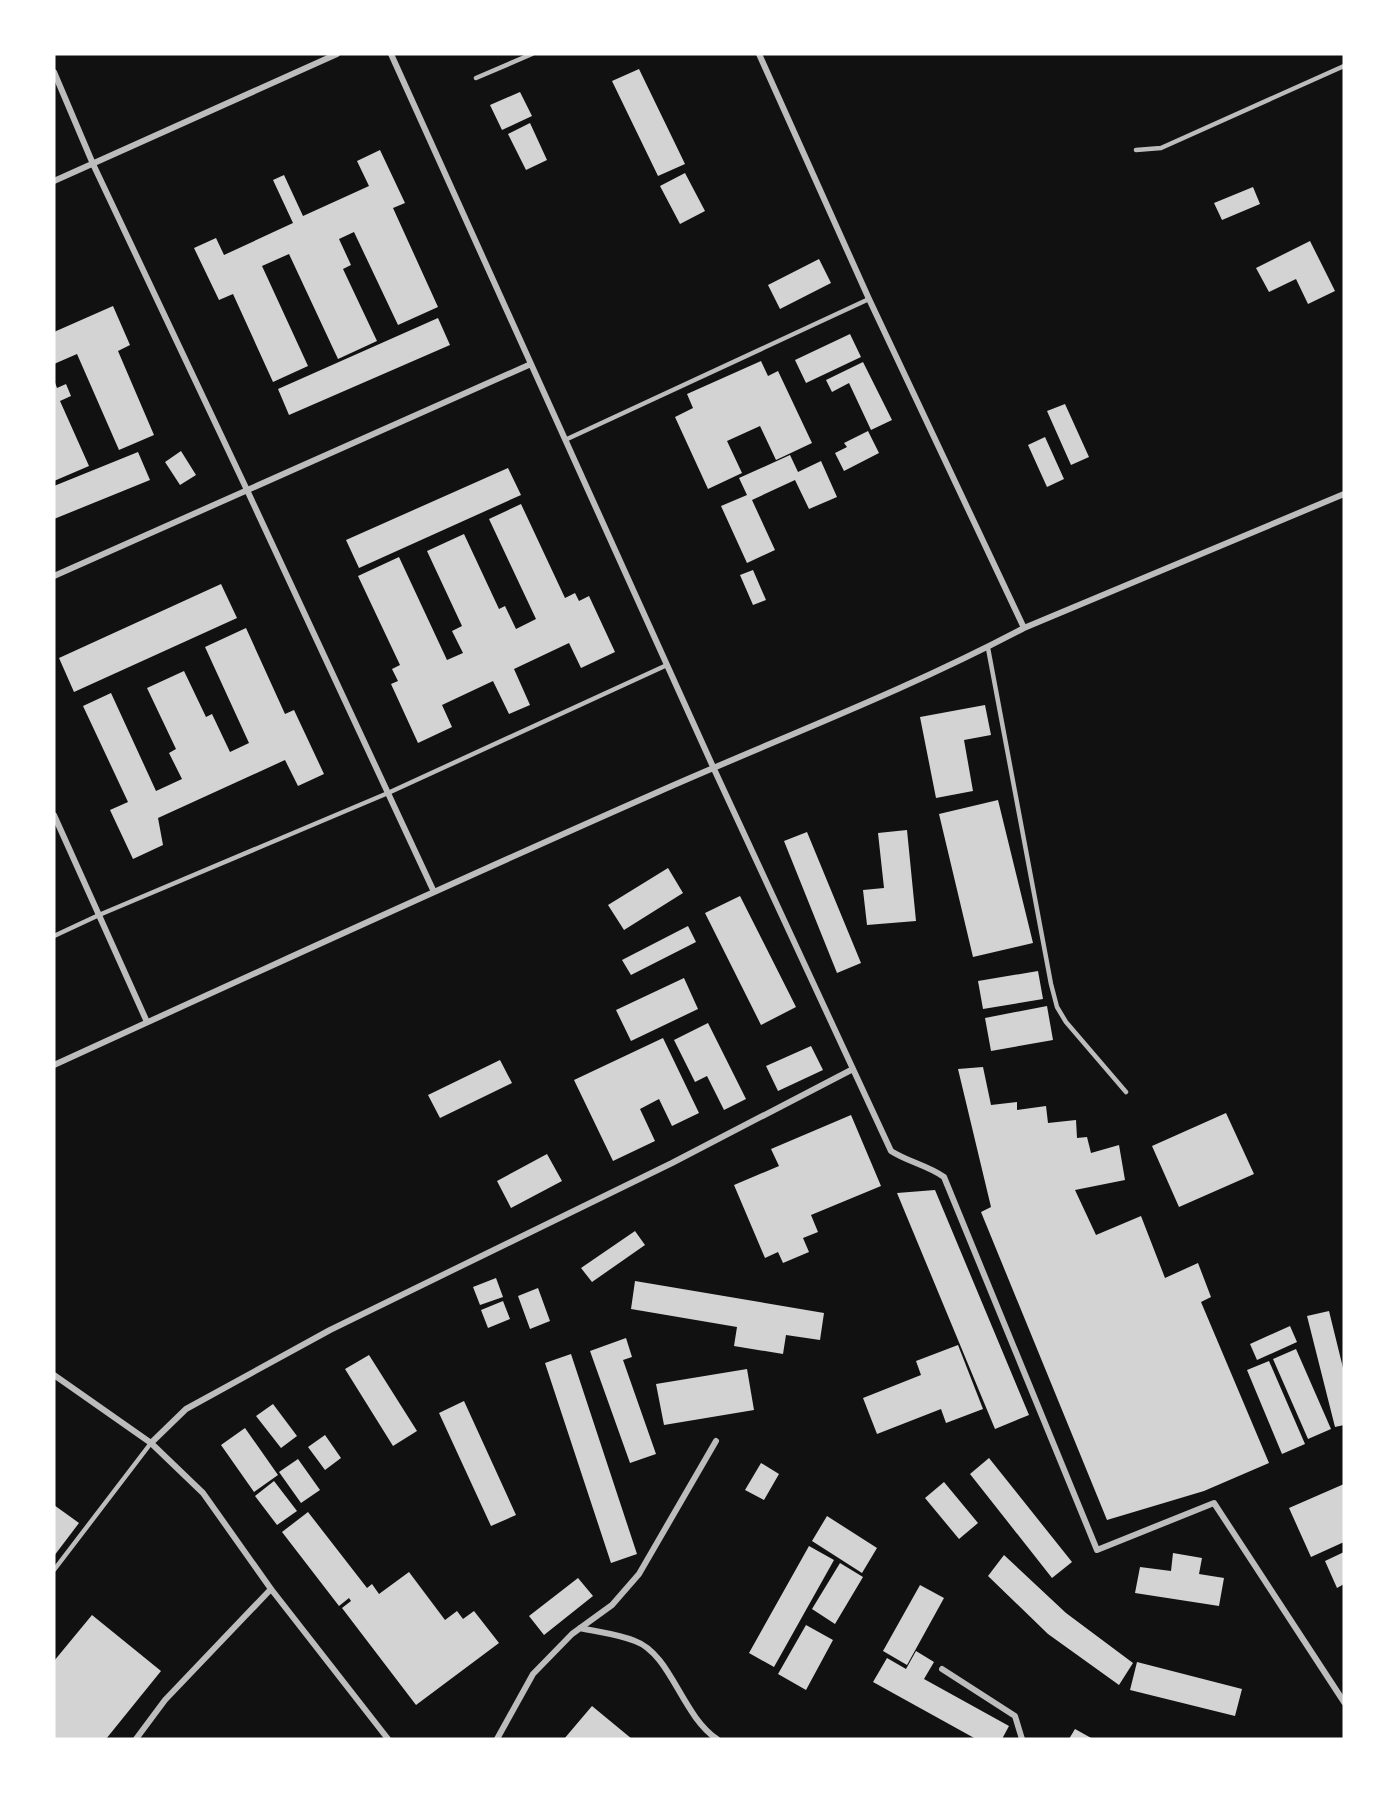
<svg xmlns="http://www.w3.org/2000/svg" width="1398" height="1793" viewBox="0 0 1398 1793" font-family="Signika,sans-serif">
<rect width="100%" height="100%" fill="#111"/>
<path fill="#d3d3d3" d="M639 69 685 164 658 176 612 81Z
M520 92 532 116 502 130 490 105Z
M530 123 547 160 526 170 508 134Z
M380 150 405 203 393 208 438 307 398 325 354 232 339 239 351 265 343 269 377 341 338 359 289 254 262 266 308 366 273 382 233 294 219 300 194 248 216 238 224 255 293 223 273 180 284 175 303 216 369 186 357 161Z
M685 173 705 211 680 224 660 186Z
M1253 187 1260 204 1222 220 1214 203Z
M1310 241 1335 291 1308 304 1296 279 1269 292 1256 268Z
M819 259 831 283 780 309 768 285Z
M113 306 130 345 118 351 154 435 119 450 77 354 54 364V332Z
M438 318 450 345 289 415 278 389Z
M850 334 861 357 806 383 795 360Z
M761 361 768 376 778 371 812 443 776 460 760 426 727 441 742 473 708 489 675 417 693 408 687 394Z
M863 362 892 420 871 430 849 383 832 392 826 380Z
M54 380 57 388 66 384 71 396 60 401 89 466 54 481Z
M1065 404 1089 457 1071 465 1047 411Z
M868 431 879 453 844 471 835 453 847 447 844 443Z
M1045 437 1064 479 1047 487 1028 445Z
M181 451 196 475 180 485 165 462Z
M138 452 150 480 54 519V486Z
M790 455 798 472 821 461 837 497 809 509 795 480 752 500 775 550 747 563 721 506 747 495 739 478Z
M508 468 521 495 359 568 346 540Z
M521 504 565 598 575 593 579 601 589 596 615 652 581 668 569 643 514 669 530 705 509 714 493 681 442 705 452 727 418 743 391 684 398 681 392 669 400 665 358 576 399 557 447 660 463 653 452 631 462 626 427 551 464 534 499 609 505 606 516 629 536 619 489 519Z
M753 570 766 600 753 605 740 575Z
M221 584 237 618 74 692 59 658Z
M246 628 285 714 294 710 324 774 298 786 285 760 158 818 163 845 133 859 110 810 128 802 83 706 111 693 156 791 182 779 169 753 176 749 147 688 184 671 206 717 212 714 230 752 249 743 205 647Z
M985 705 991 735 964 740 973 791 936 798 920 717Z
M998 800 1033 943 973 957 939 814Z
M907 830 916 921 867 925 863 890 884 888 878 833Z
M807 832 861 963 837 973 784 841Z
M668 868 683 893 624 930 608 905Z
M740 896 796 1007 761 1025 705 913Z
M688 926 696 942 631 975 622 960Z
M1038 971 1043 999 983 1009 978 981Z
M684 978 698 1009 631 1041 616 1010Z
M1047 1006 1053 1040 991 1051 985 1018Z
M708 1023 746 1099 724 1110 707 1076 695 1082 674 1040Z
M663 1038 699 1113 672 1126 659 1099 640 1109 655 1141 613 1161 574 1080Z
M811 1046 823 1070 778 1091 766 1066Z
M500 1060 512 1083 440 1118 428 1095Z
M983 1067 991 1105 1017 1102V1110L1046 1106 1048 1123 1076 1120 1077 1138 1087 1137 1091 1153 1119 1145 1125 1180 1075 1190 1096 1235 1141 1216 1165 1278 1198 1263 1211 1297 1201 1302 1269 1463 1204 1491 1107 1520 981 1212 991 1207 958 1069Z
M1226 1113 1254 1174 1179 1207 1152 1146Z
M851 1115 881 1186 811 1215 818 1232 803 1238 809 1252 783 1263 778 1252 765 1258 734 1185 779 1166 771 1149Z
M547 1154 562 1181 511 1208 497 1181Z
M935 1190 1029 1415 995 1429 897 1193Z
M635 1231 645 1245 592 1282 581 1268Z
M496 1278 503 1297 480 1305 473 1287Z
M635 1281 824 1313 820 1340 786 1335 783 1354 734 1346 737 1327 631 1309Z
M538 1288 550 1321 530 1329 518 1296Z
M503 1301 510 1319 488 1328 481 1310Z
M1329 1311 1344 1372V1425L1335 1427 1307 1316Z
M1290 1326 1297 1342 1257 1360 1250 1344Z
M626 1338 632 1357 623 1360 656 1454 630 1463 590 1351Z
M958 1345 983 1409 946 1423 941 1409 877 1434 863 1398 921 1375 916 1361Z
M1296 1349 1331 1429 1308 1439 1273 1359Z
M571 1354 637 1554 611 1563 545 1363Z
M369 1355 417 1431 393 1446 345 1369Z
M1269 1361 1305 1444 1282 1454 1247 1370Z
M747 1369 754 1410 664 1425 656 1384Z
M464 1401 516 1515 491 1526 439 1413Z
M273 1404 297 1436 281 1448 256 1416Z
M245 1428 278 1475 254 1492 221 1445Z
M325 1435 341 1458 325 1470 308 1447Z
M989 1458 1072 1562 1052 1578 970 1474Z
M298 1459 320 1490 301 1503 279 1472Z
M761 1463 779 1474 764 1500 745 1490Z
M274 1481 297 1511 277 1525 255 1496Z
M944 1482 978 1523 959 1539 925 1498Z
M1344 1484V1542L1311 1557 1289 1508Z
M54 1505 79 1523 54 1556Z
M308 1512 367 1588 372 1584 379 1594 409 1572 445 1620 457 1611 463 1619 474 1611 499 1643 416 1705 342 1608 351 1601 349 1598 339 1606 282 1532Z
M827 1516 877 1548 862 1573 812 1541Z
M809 1546 834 1560 774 1667 749 1653Z
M1344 1552V1584L1337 1588 1325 1561Z
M1173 1553 1202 1558 1199 1574 1224 1578 1219 1606 1135 1593 1140 1567 1171 1571Z
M1004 1555 1066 1613 1133 1663 1119 1685 1048 1634 988 1576Z
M840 1563 863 1577 835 1624 812 1609Z
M578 1578 593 1596 544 1635 529 1616Z
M920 1585 944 1598 907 1665 883 1651Z
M92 1615 161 1671 106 1739H54V1661Z
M806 1625 833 1640 806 1690 778 1674Z
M916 1651 934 1662 924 1679 1009 1726 1002 1739H976L873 1682 887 1658 906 1669Z
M1137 1662 1242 1689 1235 1716 1130 1690Z
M592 1706 632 1739H564Z
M1075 1729 1093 1739H1069Z"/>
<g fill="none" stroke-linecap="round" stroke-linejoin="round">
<path stroke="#bcbcbc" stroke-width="4.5" d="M476 78 532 54
M1136 150 1161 148 1344 66
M565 440 869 299
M988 648 1051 984 1057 1007 1066 1022 1126 1092
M54 936 99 915 388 793 667 665
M54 1570 151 1443"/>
<path stroke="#bcbcbc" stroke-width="6" d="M391 54 714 769 891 1151C908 1162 927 1165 944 1177L1097 1550 1214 1503 1344 1702
M759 54 869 299 1024 628
M54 72 93 164 247 490 434 892
M54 181 337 54
M54 576 531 364
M54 815 147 1022
M54 1065C255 973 456 881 658 792 780 738 905 691 1024 628L1344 494
M54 1375 151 1443 203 1493 271 1589 388 1739
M151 1443 186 1409 330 1330 672 1163 853 1069
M580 1628C598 1632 618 1634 635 1641 671 1654 682 1716 717 1739
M942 1669 1015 1716 1022 1739
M136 1739 165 1700 271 1589
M497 1739 533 1674 572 1634 612 1605 639 1574 716 1441"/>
</g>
<rect width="1398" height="1793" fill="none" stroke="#ffffff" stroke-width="111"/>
</svg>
